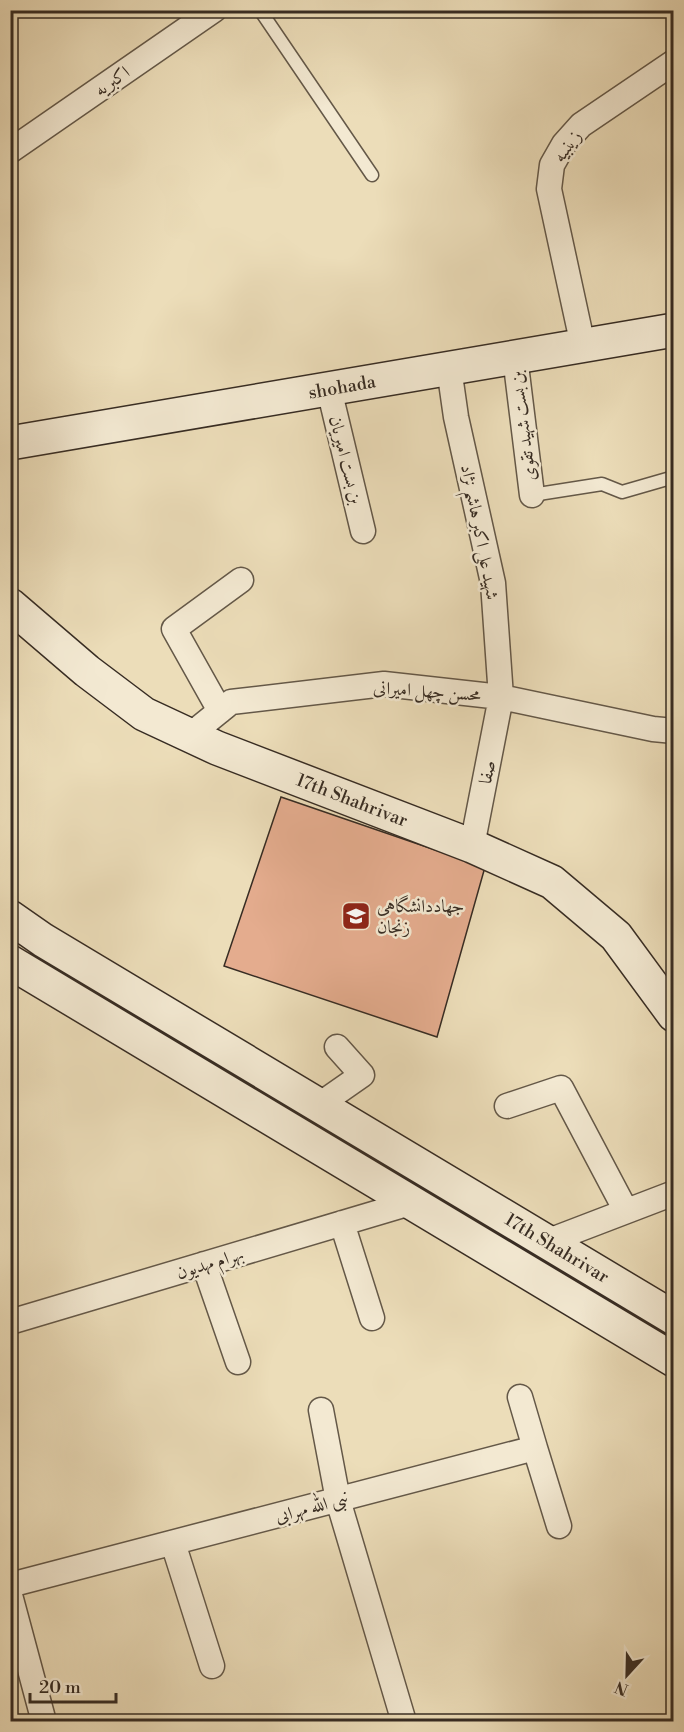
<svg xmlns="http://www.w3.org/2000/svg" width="684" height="1732" viewBox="0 0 684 1732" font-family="'Libre Bodoni',Amiri,serif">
<rect width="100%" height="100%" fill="#ecddb9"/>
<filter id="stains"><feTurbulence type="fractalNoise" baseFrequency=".00333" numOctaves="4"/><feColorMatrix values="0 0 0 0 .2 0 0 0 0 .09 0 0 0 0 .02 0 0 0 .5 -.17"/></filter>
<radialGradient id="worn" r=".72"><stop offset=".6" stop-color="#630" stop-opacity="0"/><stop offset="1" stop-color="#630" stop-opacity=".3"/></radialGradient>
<path fill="#e4ac8e" stroke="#372c23" stroke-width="1.5" d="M281 797 485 867 437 1037 224 966Z"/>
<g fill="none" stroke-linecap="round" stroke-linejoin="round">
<g stroke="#645848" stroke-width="15">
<path id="lane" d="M260 10 372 175
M532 495 602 484 622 492 674 477"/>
</g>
<g stroke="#645848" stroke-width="27">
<path id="street" d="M10 151 214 10
M583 346 549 189 552 165 564 144 581 125 674 62
M515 357 532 495
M449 368 456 417 493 583 501 697 472 846
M329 389 363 531
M220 711 174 629 241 580
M189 736 231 702 384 684 501 697 653 729 674 731
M319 1105 362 1075 337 1047
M507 1106 561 1088 626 1211
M342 1223 372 1318
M546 1242 674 1193
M204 1264 238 1362
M10 1322 410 1203
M520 1397 535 1448
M321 1410 338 1500 404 1722
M173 1543 212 1666
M10 1585 535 1448 559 1526
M10 1595 44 1722"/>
</g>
<g stroke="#372c23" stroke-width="36">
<path id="secondary" d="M10 443 674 330
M10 605 87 671 144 714 217 748 472 846 552 882 616 936 674 1015
M10 917 43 940 674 1318
M10 962 674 1360"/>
</g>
<use href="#lane" stroke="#f3e9d2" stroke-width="12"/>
<use href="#street" stroke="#f3e9d2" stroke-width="24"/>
<use href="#secondary" stroke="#f3e9d2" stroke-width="33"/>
</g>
<defs>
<g id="university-square" transform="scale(1.5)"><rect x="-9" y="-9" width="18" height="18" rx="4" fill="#8f2418" stroke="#f3e9d2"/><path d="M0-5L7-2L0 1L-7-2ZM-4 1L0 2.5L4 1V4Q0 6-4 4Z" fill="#fff"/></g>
</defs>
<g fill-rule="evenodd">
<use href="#university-square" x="356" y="916"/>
</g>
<g text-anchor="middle" stroke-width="5" stroke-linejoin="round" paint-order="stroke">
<g font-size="18" fill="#372c23" stroke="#f3e9d2">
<text transform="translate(112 81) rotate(-35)" y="6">اکبریه</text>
<text transform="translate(567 146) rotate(-54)" y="6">زینبیه</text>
<text transform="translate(342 387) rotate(-10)" y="6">shohada</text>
<text transform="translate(523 426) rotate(-97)" y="6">بن بست شهید تقوی</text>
<text transform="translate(346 460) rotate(76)" y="6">بن بست امیریان</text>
<text transform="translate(480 532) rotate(79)" y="6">شهید علی اکبر هاشم نژاد</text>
<text transform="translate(427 691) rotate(4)" y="6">محسن چهل امیرانی</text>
<text transform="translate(487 772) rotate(-79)" y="6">صفا</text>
<text transform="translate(352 800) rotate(21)" y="6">17th Shahrivar</text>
<text transform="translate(557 1248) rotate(31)" y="6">17th Shahrivar</text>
<text transform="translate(210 1263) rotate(-17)" y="6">بهرام مهدیون</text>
<text transform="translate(312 1507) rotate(-15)" y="6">نبی الله مهرابی</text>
</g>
<g font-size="18" fill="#372c23" stroke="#f3e9d2" text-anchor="start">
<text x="377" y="912">جهاددانشگاهی<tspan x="377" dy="21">زنجان</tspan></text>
</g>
</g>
<rect width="684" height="1732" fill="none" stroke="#ecddb9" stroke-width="36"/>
<rect x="12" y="12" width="660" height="1708" fill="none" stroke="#372c23" stroke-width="3"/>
<rect x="18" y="18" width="648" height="1696" fill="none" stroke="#372c23" stroke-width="1.5"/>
<g transform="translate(627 1675) rotate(202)" stroke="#f3e9d2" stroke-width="4.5" paint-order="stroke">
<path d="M0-4.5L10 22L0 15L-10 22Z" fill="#372c23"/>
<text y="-9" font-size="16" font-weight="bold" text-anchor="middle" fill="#372c23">N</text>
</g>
<path d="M30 1693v9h86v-9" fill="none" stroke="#372c23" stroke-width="3"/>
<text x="39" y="1693" font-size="18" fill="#372c23" stroke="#f3e9d2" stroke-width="4.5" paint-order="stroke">20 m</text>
<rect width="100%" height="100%" filter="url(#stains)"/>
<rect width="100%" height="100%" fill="url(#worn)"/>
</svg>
